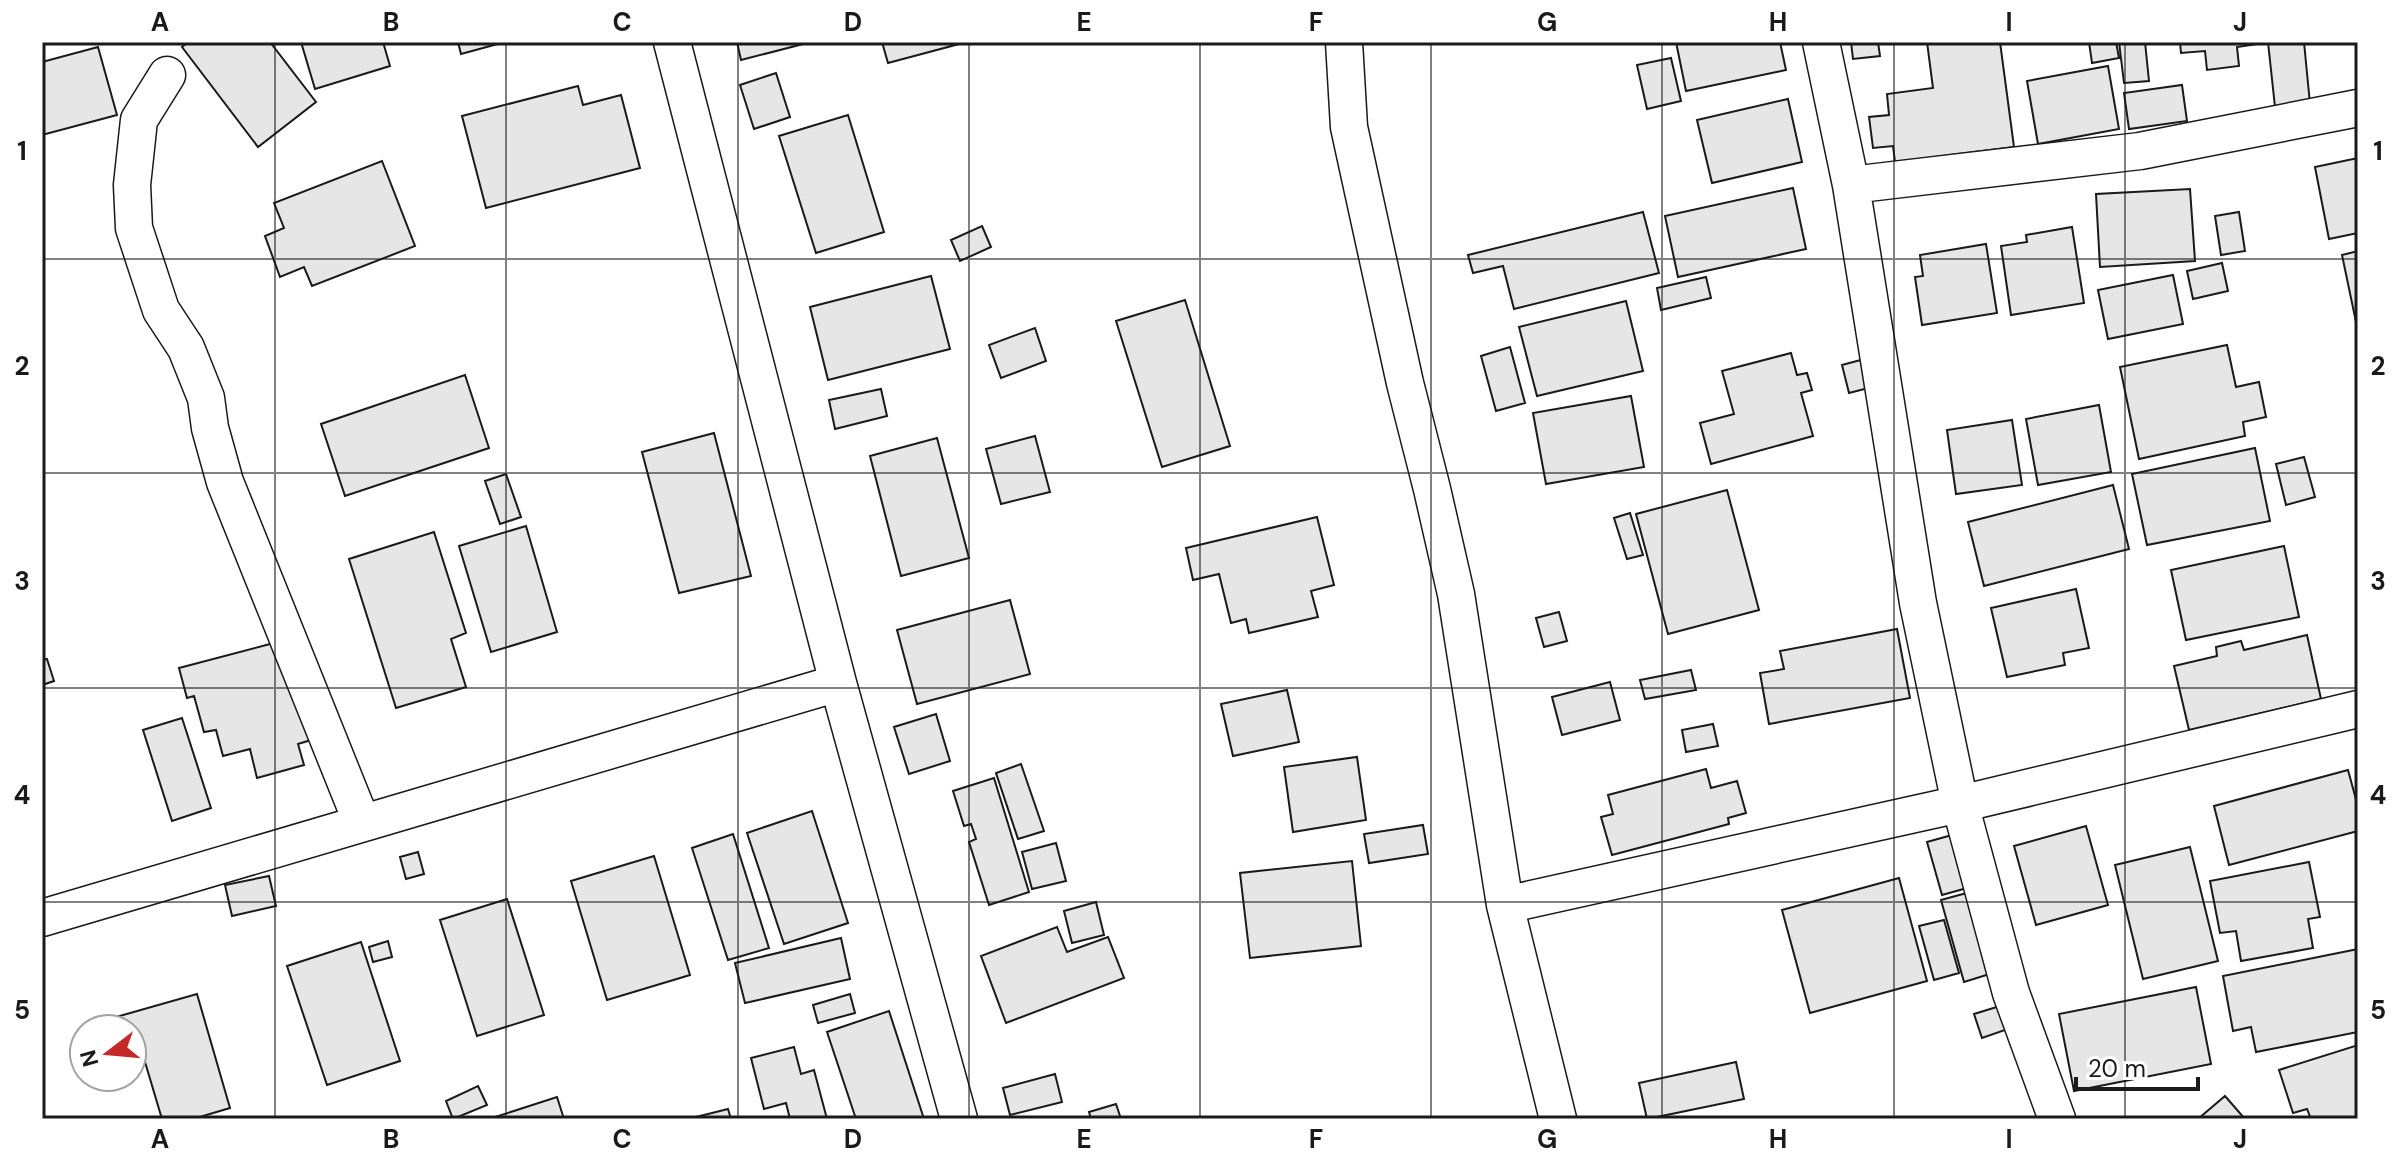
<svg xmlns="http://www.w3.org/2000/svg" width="2400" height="1161" viewBox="0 0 2400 1161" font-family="'DM Sans',sans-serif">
<rect width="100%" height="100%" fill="#fff"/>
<path fill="#e6e6e6" stroke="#1a1a1a" stroke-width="2" d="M188 42H270L316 102 258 147 182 47Z
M301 42H383L390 66 315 89Z
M458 42H505L461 54Z
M737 42H811L741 60Z
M882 42H958L959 44 888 63Z
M1676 42H1780L1786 70 1686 91Z
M1851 42H1878L1880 56 1853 59Z
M1927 42H2000L2014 147 1895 162 1893 146 1873 148 1869 117 1889 115 1887 94 1933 88Z
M2089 42H2116L2119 58 2092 63Z
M2119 42H2145L2149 81 2124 83Z
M2180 42H2263L2264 43 2237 47 2239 66 2207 70 2205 51 2181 53Z
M2268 42H2304L2310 104 2275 107Z
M98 47 117 115 42 135V62Z
M1671 58 1681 101 1647 109 1637 65Z
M2108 66 2119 129 2038 144 2027 81Z
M776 73 790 117 754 129 740 85Z
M2182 85 2187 121 2129 129 2124 93Z
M578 86 583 105 621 95 640 168 486 208 462 116Z
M1788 99 1802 162 1712 183 1697 120Z
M848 115 884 232 816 253 779 136Z
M2358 158V233L2329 239 2315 167Z
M382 161 415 246 312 286 304 267 280 277 265 236 284 228 274 203Z
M1793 188 1806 249 1678 277 1665 216Z
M2190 189 2195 261 2100 267 2096 194Z
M1643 212 1659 273 1514 309 1503 266 1473 273 1468 255Z
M2239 212 2245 251 2221 255 2215 216Z
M982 226 991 247 960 261 951 240Z
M2072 227 2084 303 2011 315 2001 246 2027 242 2026 235Z
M1986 244 1997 313 1922 325 1915 277 1923 276 1920 255Z
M2358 251V321L2356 322 2342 255Z
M2222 263 2228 291 2193 299 2187 271Z
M2173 275 2183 324 2108 339 2098 290Z
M931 276 950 349 828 380 810 307Z
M1706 277 1711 298 1661 310 1657 288Z
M1185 300 1230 446 1162 467 1116 321Z
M1626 301 1643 371 1537 396 1519 327Z
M1035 328 1046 361 1001 378 989 345Z
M2227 345 2236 387 2259 382 2266 417 2243 422 2245 436 2139 459 2120 367Z
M1510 347 1525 403 1496 411 1481 356Z
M1791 353 1797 375 1807 373 1812 390 1801 393 1813 436 1711 464 1700 423 1734 414 1722 371Z
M1868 358 1876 386 1849 393 1842 365Z
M465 375 489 448 345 496 321 424Z
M881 389 887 416 835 429 829 400Z
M1631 396 1644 467 1546 484 1533 413Z
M2099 405 2111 472 2038 485 2026 419Z
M2012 420 2022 485 1956 494 1947 430Z
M714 433 751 576 679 593 642 452Z
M1035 436 1050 492 1001 504 986 449Z
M937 438 969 558 901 576 870 456Z
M2255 448 2270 521 2147 545 2132 474Z
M2304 457 2315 497 2286 505 2276 464Z
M506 474 521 517 500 524 485 481Z
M2113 485 2129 549 1984 586 1968 522Z
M1727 490 1759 610 1668 634 1636 514Z
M1630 513 1643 555 1627 559 1614 518Z
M1317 517 1334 585 1311 591 1318 617 1249 633 1246 619 1231 623 1219 574 1193 580 1186 548Z
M526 526 557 632 491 652 459 546Z
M434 532 466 633 451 639 466 687 396 708 349 559Z
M2284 546 2299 617 2186 640 2171 570Z
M2076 589 2089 648 2063 653 2065 665 2007 677 1991 608Z
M1010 600 1030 674 917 704 897 630Z
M1559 612 1567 641 1544 647 1536 618Z
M1897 629 1910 698 1769 724 1760 673 1784 669 1780 651Z
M2307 635 2321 699 2189 730 2174 666 2217 656 2216 647 2241 641 2244 650Z
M285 640 311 740 298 744 304 765 257 778 250 749 223 756 216 730 204 732 194 696 187 698 179 668Z
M47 659 54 681 42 685V660Z
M1691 670 1696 690 1645 699 1640 680Z
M1610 682 1620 720 1562 735 1552 697Z
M1287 690 1299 742 1233 756 1221 704Z
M936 714 950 761 909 774 894 727Z
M182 718 211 808 172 821 143 730Z
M1713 724 1718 746 1686 752 1682 730Z
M1357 757 1366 820 1293 832 1284 767Z
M1021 764 1044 831 1018 839 996 773Z
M1706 769 1711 788 1737 781 1746 813 1728 818 1729 824 1612 855 1601 817 1613 814 1608 795Z
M2348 770 2358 807V831L2229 865 2214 806Z
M994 778 1029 892 989 905 969 842 976 839 971 824 964 826 953 791Z
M812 811 848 923 784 944 747 833Z
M1423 825 1428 854 1369 863 1364 834Z
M2086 826 2108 905 2036 925 2014 846Z
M733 834 769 948 728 960 692 848Z
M1952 835 1967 888 1942 895 1927 842Z
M1056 843 1066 881 1032 889 1022 852Z
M2190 847 2218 961 2143 979 2115 865Z
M418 852 424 874 406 879 400 857Z
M654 856 690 975 607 1000 571 881Z
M1352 861 1361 946 1250 958 1240 873Z
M2309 862 2320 917 2308 919 2313 948 2241 961 2236 931 2220 933 2210 881Z
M269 876 276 906 232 916 225 885Z
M1899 878 1927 981 1810 1013 1782 910Z
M1974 891 1996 972 1964 982 1941 900Z
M507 899 544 1015 477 1036 440 920Z
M1096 902 1104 935 1072 943 1064 911Z
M1944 920 1959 973 1934 980 1919 926Z
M1057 927 1067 952 1108 937 1124 978 1006 1023 981 956Z
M841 938 850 979 745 1003 735 963Z
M388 941 392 957 373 962 369 947Z
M361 942 400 1061 327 1085 287 966Z
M2358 949V1032L2256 1052 2251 1027 2233 1031 2223 976Z
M2196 987 2211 1064 2074 1091 2059 1014Z
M197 994 230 1108 193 1119H162L142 1052 132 1054V1029H105L102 1021Z
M850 994 855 1013 818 1023 813 1005Z
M2000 1006 2008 1029 1982 1038 1974 1014Z
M889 1011 924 1119H856L827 1032Z
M2358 1045V1119H2311L2307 1109 2293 1113 2279 1070Z
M794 1047 801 1074 814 1070 827 1119H790L786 1103 764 1109 751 1058Z
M1736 1062 1744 1099 1647 1119 1639 1083Z
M1055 1074 1062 1102 1010 1115 1003 1088Z
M478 1086 487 1105 453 1119 446 1101Z
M2225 1096 2245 1119H2198Z
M557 1097 564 1119H489Z
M1116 1104 1121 1119H1091L1089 1112Z
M728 1109 731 1119H688Z"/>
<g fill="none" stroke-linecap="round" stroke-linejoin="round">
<g stroke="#1a1a1a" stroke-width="39">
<path id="street" d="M672 42 838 683 959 1119
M1344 42 1349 127 1405 383 1432 489 1456 594 1505 905 1558 1119
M1821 42 1851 185 1918 603 1960 804 2011 993 2057 1119
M167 75 139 120 132 185 134 228 161 310 186 348 206 398 210 428 225 482 362 823
M1851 185 2140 151 2358 108
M1505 905 1960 804 2358 709
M42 918 838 683"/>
</g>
<use href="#street" stroke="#fff" stroke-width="36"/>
</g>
<path fill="none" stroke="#1a1a1a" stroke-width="2" stroke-opacity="0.55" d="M275 42V1119M506 42V1119M738 42V1119M969 42V1119M1200 42V1119M1431 42V1119M1662 42V1119M1894 42V1119M2125 42V1119M42 259H2358M42 473H2358M42 688H2358M42 902H2358"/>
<rect width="2400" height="1161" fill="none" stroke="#ffffff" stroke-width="88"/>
<g transform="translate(108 1053) rotate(254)"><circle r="38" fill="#ffffff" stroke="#a3a3a3" stroke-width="2"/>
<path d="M0-6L14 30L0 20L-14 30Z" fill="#c62828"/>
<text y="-12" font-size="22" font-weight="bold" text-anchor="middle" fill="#1a1a1a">N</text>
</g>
<path d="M2076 1077v12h122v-12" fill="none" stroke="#1a1a1a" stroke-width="4"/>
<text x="2088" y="1077" font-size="24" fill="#1a1a1a" stroke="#ffffff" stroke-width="6" paint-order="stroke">20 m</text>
<rect x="44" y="44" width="2312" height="1073" fill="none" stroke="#1a1a1a" stroke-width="3"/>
<g font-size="26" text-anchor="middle" font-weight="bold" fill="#1a1a1a">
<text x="160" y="31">A</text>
<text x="391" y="31">B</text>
<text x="622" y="31">C</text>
<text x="853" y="31">D</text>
<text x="1084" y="31">E</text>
<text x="1316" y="31">F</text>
<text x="1547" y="31">G</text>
<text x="1778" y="31">H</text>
<text x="2009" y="31">I</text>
<text x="2240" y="31">J</text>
<text x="22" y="160">1</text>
<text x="2378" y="160">1</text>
<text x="22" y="375">2</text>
<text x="2378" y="375">2</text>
<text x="22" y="590">3</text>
<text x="2378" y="590">3</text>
<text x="22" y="804">4</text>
<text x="2378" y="804">4</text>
<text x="22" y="1019">5</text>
<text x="2378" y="1019">5</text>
<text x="160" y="1148">A</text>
<text x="391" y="1148">B</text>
<text x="622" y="1148">C</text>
<text x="853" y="1148">D</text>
<text x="1084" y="1148">E</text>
<text x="1316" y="1148">F</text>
<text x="1547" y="1148">G</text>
<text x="1778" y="1148">H</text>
<text x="2009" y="1148">I</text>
<text x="2240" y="1148">J</text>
</g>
</svg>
